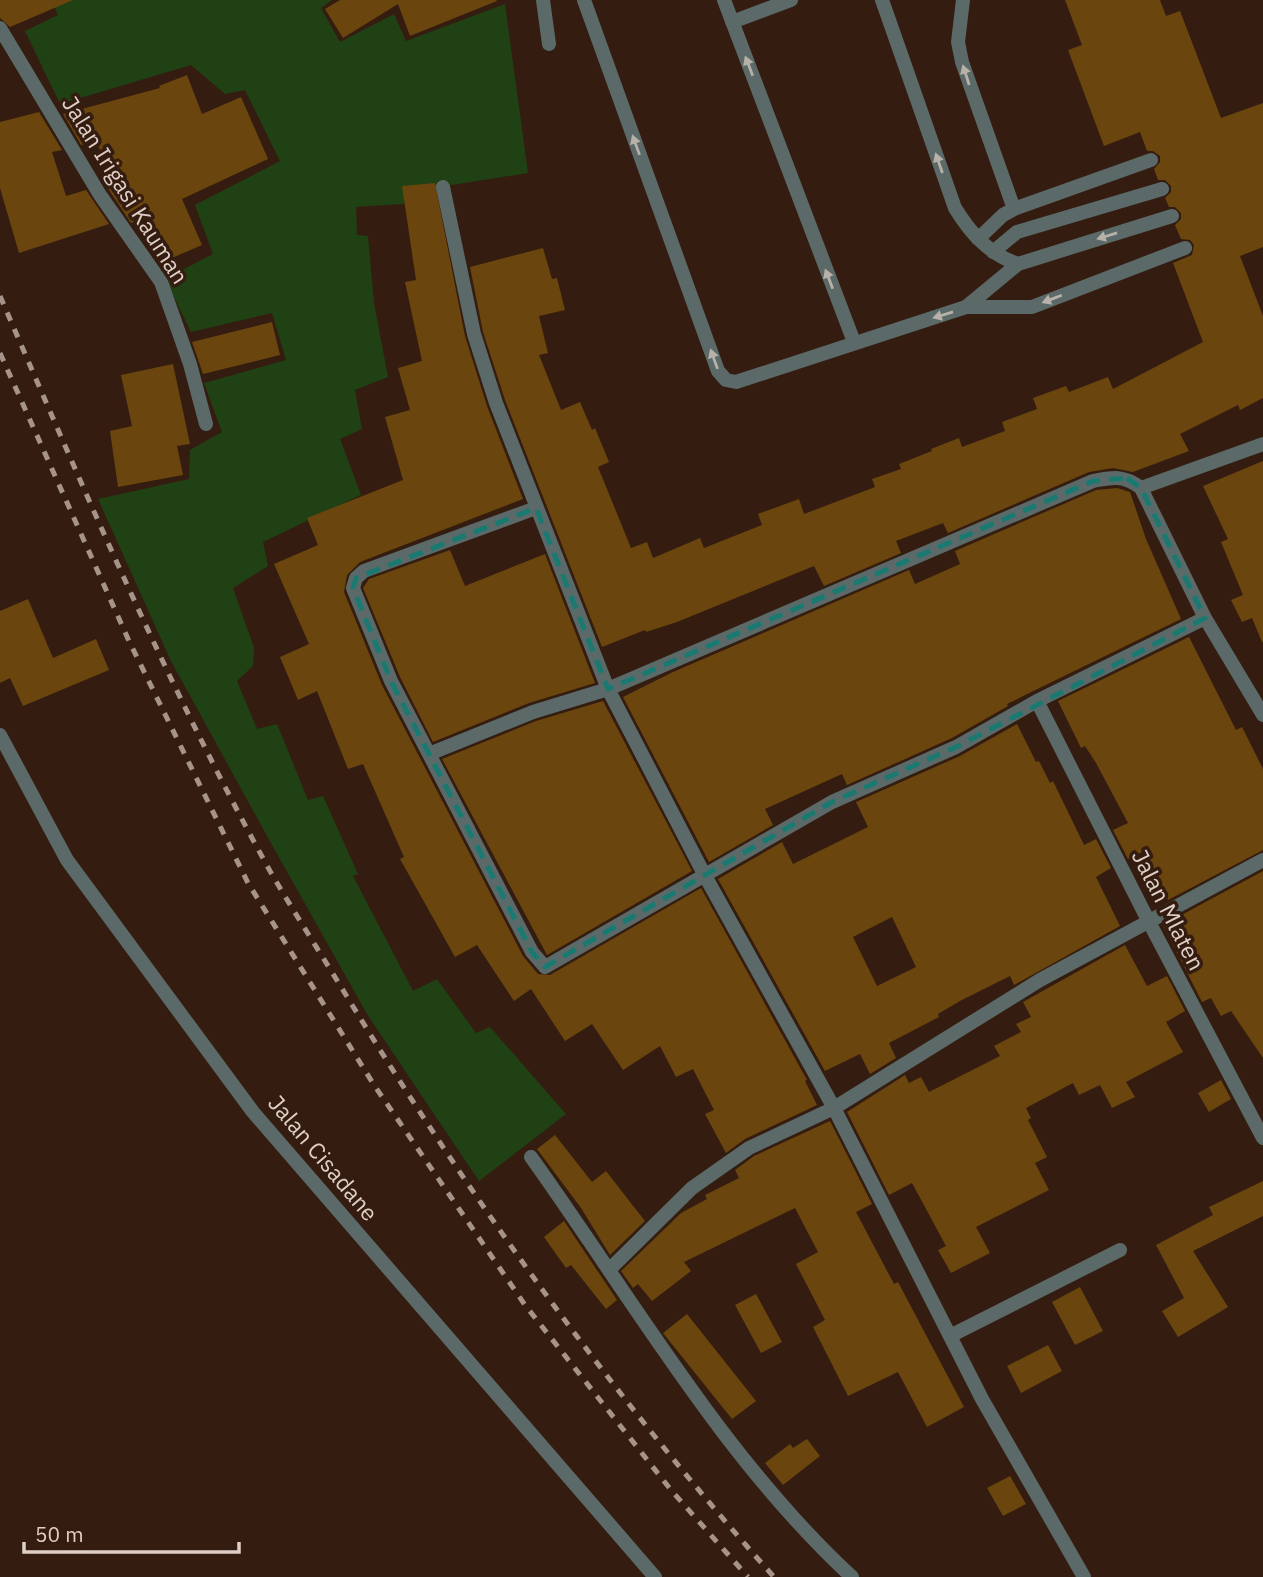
<svg xmlns="http://www.w3.org/2000/svg" width="1263" height="1577" viewBox="0 0 1263 1577" font-family="'IBM Plex Sans',sans-serif">
<rect width="100%" height="100%" fill="#341d10"/>
<path fill="#204114" d="M52 0H332L321 8 340 42 394 14 406 41 505 4 528 173 445 186C426 208 383 204 356 207L357 235 368 236 374 303 388 377 355 390 362 429 340 439 361 495 263 542 268 566 233 588 254 648 253 666 237 681 257 729 277 724 308 800 323 796 358 874 353 876 413 991 437 979 476 1033 490 1027 566 1114 479 1181 367 1014 267 836 171 661 98 499 189 479 190 450 222 432 204 383 286 360 272 313 191 332 165 279 213 254 195 205 280 161 245 90 225 94 191 65 60 104 25 31 58 15Z"/>
<path fill="#6a450e" fill-rule="evenodd" d="M0 0H73L10 27 0 18Z
M340 0H496L497 1 410 36 398 4 343 38 325 9Z
M1065 0H1160L1166 16 1180 11 1221 118 1263 103V247L1240 256 1263 316V398L1240 410 1238 405 1180 434 1189 451 1133 472 1113 468 1089 472 948 533 943 523 896 541 901 553 824 586 814 566 677 622 646 632 645 630 602 647 505 400 483 332 470 267 543 248 552 279 557 278 565 310 539 316 548 353 539 355 561 410 580 402 592 430 595 428 609 462 598 467 631 548 647 542 653 558 700 538 704 548 762 525 758 514 799 499 804 514 875 487 872 479 901 469 899 464 932 451 931 449 959 438 962 447 1005 431 1002 422 1037 409 1033 398 1066 386 1069 392 1108 377 1113 389 1203 342 1173 263 1192 255 1194 245 1190 240 1181 239 1175 225 1181 219V213L1175 207H1169L1165 198 1171 192V186L1165 180H1158L1154 169 1160 162V156L1153 151H1147L1140 132 1104 146 1068 50 1082 45Z
M187 75 202 114 241 97 268 159 182 199 202 245 165 261 145 217 131 223 105 184 114 181 96 141 81 145 63 114 160 88 159 86Z
M39 112 62 150 52 152 66 196 86 190 109 224 19 253 0 188V122Z
M435 183 465 336 487 406 523 499 360 562 347 575 344 592 382 685 523 956 538 974 550 975 701 888 807 1080 805 1081 817 1105 745 1139 726 1153 705 1114 714 1110 693 1069 676 1077 660 1046 623 1070 592 1024 565 1041 531 989 514 1001 477 945 455 957 400 859 404 857 363 764 348 769 317 691 298 700 280 657 309 644 274 564 318 545 307 518 403 480 385 417 410 410 398 368 422 361 405 282 416 280 402 186Z
M272 322 280 355 203 374 192 342Z
M173 364 190 444 177 446 183 475 118 487 110 431 132 426 121 375Z
M1263 461V642H1262L1252 618 1242 622 1231 600 1243 595 1221 542 1228 539 1203 486Z
M1117 488 1130 492 1146 539 1181 619 1007 704 1008 706 952 738 847 785 842 774 765 809 773 825 709 862 623 697 673 672 909 570 915 584 960 564 955 551 1096 490Z
M450 550 465 586 545 554 595 683 529 703 433 742 400 677 363 588 369 579Z
M28 599 53 658 96 639 109 670 23 706 10 678 0 683V611Z
M1189 637 1236 730 1242 727 1263 769V850L1168 900 1144 851 1128 859 1113 830 1128 823 1096 763 1085 746 1081 748 1058 701Z
M603 701 692 871 547 955 442 759 536 721Z
M1017 724 1036 762 1039 761 1050 783 1053 781 1084 845 1096 839 1111 868 1096 877 1120 926 1014 985 1010 976 960 1001 938 1014 939 1017 889 1043 896 1058 870 1074 860 1054 825 1071 718 879 782 842 793 864 868 827 856 802 960 756ZM892 917 916 967 877 986 853 937Z
M1263 871V1058L1231 1011 1221 1016 1211 998 1202 1002 1163 925Z
M1125 945 1147 986 1167 976 1185 1011 1166 1022 1183 1052 1126 1082 1135 1097 1112 1108 1100 1085 1079 1095 1073 1083 1026 1108 1031 1118 1028 1120 1047 1157 1035 1163 1049 1190 976 1227 990 1253 951 1273 938 1250 946 1246 912 1183 889 1195 847 1112 905 1075 909 1083 921 1077 929 1092 1000 1056 994 1046 1021 1032 1016 1024 1031 1017 1023 1002Z
M1221 1080 1231 1099 1209 1112 1198 1093Z
M830 1121 872 1204 856 1212 894 1284 898 1282 964 1407 927 1427 898 1372 848 1396 813 1327 825 1320 796 1264 818 1252 795 1208 684 1262 691 1271 652 1301 638 1284 633 1288 621 1271 681 1213 707 1199 705 1195 739 1178 735 1170 754 1156Z
M555 1135 592 1182 606 1171 645 1221 610 1255 581 1208 537 1149Z
M1263 1181V1216L1193 1251 1228 1307 1178 1337 1162 1311 1184 1298 1156 1245 1213 1215 1209 1207Z
M564 1221 617 1300 606 1309 571 1265 566 1268 544 1237Z
M1080 1287 1103 1331 1075 1345 1052 1302Z
M756 1294 782 1342 761 1353 735 1305Z
M687 1314 756 1401 732 1419 663 1333Z
M1048 1345 1062 1371 1021 1393 1007 1366Z
M807 1439 820 1456 783 1485 765 1463 790 1444 793 1448Z
M1010 1476 1026 1504 1003 1516 987 1488Z"/>
<g fill="none" stroke-linecap="round" stroke-linejoin="round">
<path stroke="#5b6a68" stroke-width="14" d="M584 0 718 371 726 380 736 382 966 307 1018 264
M724 0 854 342
M882 0 955 208C971 234 989 254 1018 264L1172 216
M963 0 958 42 962 62 1014 209
M732 22 791 0
M978 239 1003 215 1014 209 1151 160
M993 252 1017 232 1162 189
M966 307H1032L1185 248"/>
<path stroke="#5b6a68" stroke-width="14" d="M543 0 549 44
M0 28 100 195 161 282 190 364 206 424
M443 187 474 334 496 403 608 689 704 874 834 1108 982 1399 1084 1577
M1141 488 1263 444
M536 508 364 571 356 578 353 588 391 681 532 952 545 967 832 802 956 747 1037 701 1205 618
M1037 701 1149 922 1263 1138
M0 735 67 860 253 1112 655 1577
M429 754 533 712 608 689 1093 481C1113 477 1124 475 1141 488L1205 618 1263 715
M531 1157C632 1298 724 1459 852 1577
M611 1268 692 1188 749 1148 834 1108 1040 980 1263 860
M950 1336 1120 1250"/>
<path stroke="#a69389" stroke-width="5" stroke-dasharray="9 9" stroke-linecap="butt" d="M0 296C84 490 167 685 270 871 295 914 323 957 349 1000 474 1204 614 1398 774 1577
M0 353 129 641 248 883 374 1085 525 1305 671 1490 748 1577"/>
</g>
<defs><path id="oneway-solid" d="M-6-.8H1V-3.2L6.5 0L1 3.2V.8H-6Z" transform="scale(1.75)"/></defs>
<g fill="#b7b1aa">
<use href="#oneway-solid" transform="translate(749 66) rotate(-111)"/>
<use href="#oneway-solid" transform="translate(966 75) rotate(-108)"/>
<use href="#oneway-solid" transform="translate(636 145) rotate(-110)"/>
<use href="#oneway-solid" transform="translate(939 163) rotate(-109)"/>
<use href="#oneway-solid" transform="translate(1107 236) rotate(163)"/>
<use href="#oneway-solid" transform="translate(829 279) rotate(-111)"/>
<use href="#oneway-solid" transform="translate(1052 299) rotate(159)"/>
<use href="#oneway-solid" transform="translate(943 315) rotate(163)"/>
<use href="#oneway-solid" transform="translate(714 359) rotate(-110)"/>
</g>
<path fill="none" stroke="#197a72" stroke-width="5" stroke-dasharray="14 9" stroke-linejoin="round" d="M1127 478 1141 488 1205 618 956 747 832 802 545 967 532 952 391 681 353 588 356 578 536 508 608 689 1093 481Z"/>
<g text-anchor="middle" stroke-width="7" stroke-linejoin="round" paint-order="stroke">
<g font-size="23" fill="#dfcfc6" stroke="#341d10">
<text transform="translate(125 190) rotate(58)" y="8">Jalan Irigasi Kauman</text>
<text transform="translate(1168 910) rotate(63)" y="8">Jalan Mlaten</text>
<text transform="translate(323 1158) rotate(50)" y="8">Jalan Cisadane</text>
</g>
</g>
<path d="M24 1542v10h215v-10" fill="none" stroke="#dfcfc6" stroke-width="3.5"/>
<text x="35" y="1542" font-size="21" fill="#dfcfc6" stroke="#341d10" stroke-width="5" paint-order="stroke">50 m</text>
</svg>
